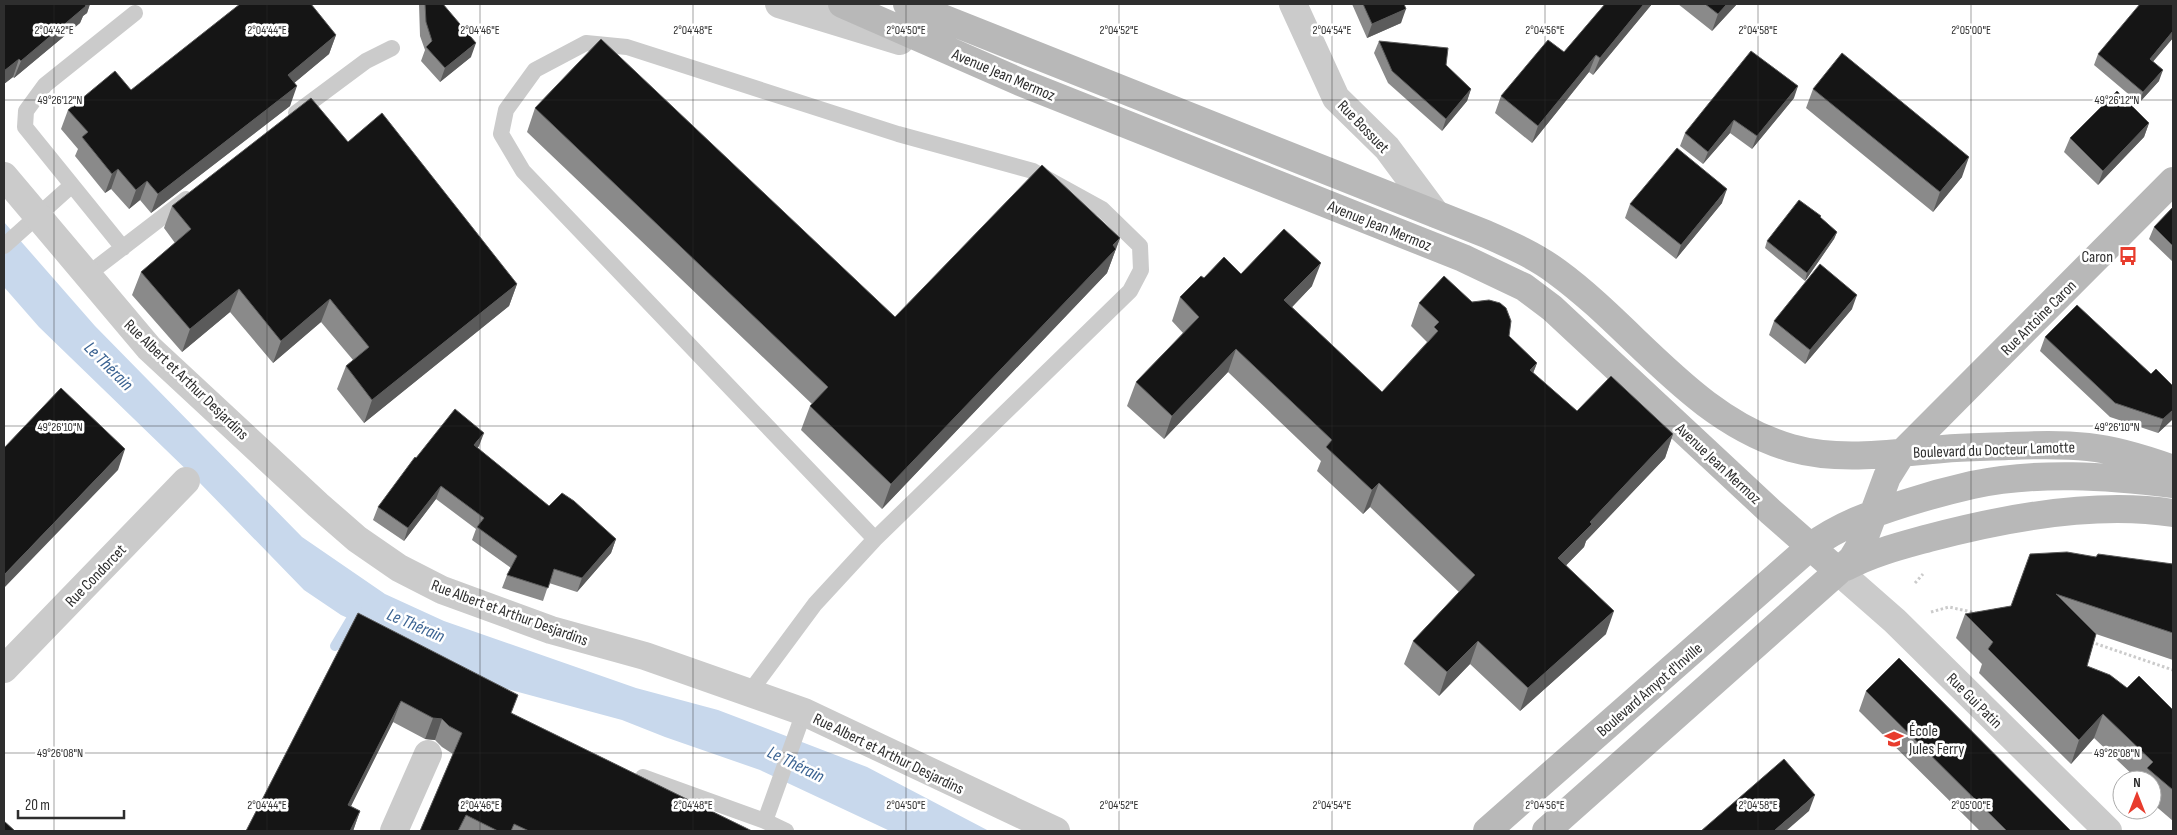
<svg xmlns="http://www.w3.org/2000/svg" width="2177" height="835" viewBox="0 0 2177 835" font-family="'Sofia Sans Condensed',sans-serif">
<rect width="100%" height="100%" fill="#fff"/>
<path fill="#c8d8ec" d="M4 222 95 326 302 537 385 594 444 621 636 688 718 710 867 767 989 831H890L760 770 665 737 622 720 500 687 341 615 304 590 197 480 39 327 4 287Z"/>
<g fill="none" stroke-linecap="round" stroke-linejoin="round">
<path stroke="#c8d8ec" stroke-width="10" d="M335 646 357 609"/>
<path stroke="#cbcbcb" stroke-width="3" stroke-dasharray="2.5 2.5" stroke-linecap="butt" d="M1915 583 1923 574
M1931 612 1949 607 1976 613
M2091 642 2173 670"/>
<path stroke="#cbcbcb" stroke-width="16" d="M296 113 366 61 392 48
M4 246 72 185
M123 248 25 127 26 111 45 85 135 13
M87 275 186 199
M749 693 815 604 875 539 1130 291 1141 270 1140 246 1102 209 1033 171 898 134 627 47 586 43 535 70 506 110 501 134 523 171 875 539
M643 777 765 821 804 712
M765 821 786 831"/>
<path stroke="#cbcbcb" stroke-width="28" d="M779 4 900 41
M1293 4 1336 98 1387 148 1436 214
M4 176 149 348 318 505 357 539 399 568 442 590 551 630 645 656 804 712 1056 831
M1838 571 1895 621 2108 831
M4 669 186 481
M394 831 428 754"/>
<path stroke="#b8b8b8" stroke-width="28" d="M842 4 1020 82 1463 258 1524 287 1552 308 1771 512 1838 571
M907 4 1486 234C1511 245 1536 256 1557 272 1635 329 1694 420 1791 448 1841 462 1892 453 1943 449 1964 447 1986 447 2008 446 2035 445 2061 444 2088 447 2117 450 2145 459 2173 469
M1846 567C1872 553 1900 546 1929 538 2004 518 2095 501 2173 513
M1487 831 1810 547C1840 525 1871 514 1906 503 1928 496 1950 490 1972 485 2038 471 2107 476 2173 484
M1546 831 1852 559 1864 539 1887 477 1902 453 2173 181"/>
</g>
<path fill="#8a8a8a" d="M4 4H90L87 13 83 16 80 23 14 78 13 77 4 84Z
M419 4H443L471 57 440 82 421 61 425 50 420 36Z
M1352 4H1404L1401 23 1367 38Z
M1605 4H1652L1593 75 1589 72 1532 143 1495 113 1501 96 1564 52Z
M1678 4H1737L1712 31Z
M2173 4V38L2153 61 2159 81 2139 103 2094 65 2098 54Z
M336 35 329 54 294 83 290 106 151 213 140 200 129 209 111 189 105 193 75 156 78 149 61 129 68 110 131 90Z
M1379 41 1446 65 1471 89 1467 101 1442 131 1388 83 1374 53Z
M1813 89 1962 177 1933 212 1806 108Z
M1794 98 1752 149 1730 133 1703 164 1680 146 1685 133Z
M535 108 895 317 1120 238 1107 273 882 509 801 430 810 406 812 404 527 132Z
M2149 123 2144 137 2098 185 2064 152 2070 138Z
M348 142 517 284 509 306 364 423 337 389 346 366 353 360 321 322 273 363 230 312 182 352 132 295 141 272 175 243 164 228 172 206Z
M1722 203 1676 259 1625 218 1630 204Z
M2173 207V262L2149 239 2154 227Z
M1820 217 1837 232 1834 239 1805 281 1765 248 1767 241Z
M1241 274 1312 286 1292 307 1382 392 1427 342 1411 326 1419 303 1509 336 1537 363 1533 373 1577 411 1673 434 1665 458 1586 541 1584 547 1566 565 1606 634 1520 711 1470 664 1439 696 1404 664 1413 641 1459 592 1370 507 1363 514 1317 471 1321 461 1228 372 1164 439 1127 406 1136 382 1183 333 1172 321 1180 297 1204 278Z
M1852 309 1805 364 1769 335 1774 321Z
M2045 337 2151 374 2173 419 2158 433 2110 417 2040 351Z
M479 446 477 448 549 506 616 539 611 553 577 592 549 583 543 601 502 588 507 575 511 568 472 540 476 529 436 499 404 541 373 520 378 507 416 458Z
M2096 557 2173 564V660L2096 634 2087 666 2127 688 2173 710V821L2152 803V780H2138L2094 738 2071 764 1979 673 1982 664 1956 638 1965 614 2011 606Z
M358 613 511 713 752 831H420L453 754 442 747 435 740 425 739 393 722 351 806 360 811 353 831H246Z
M1866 691 2071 831H1980L1859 711Z"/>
<path fill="#5b5b5b" d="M84 4H90L87 13 83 16 80 23 14 78 21 61Z
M1644 4H1652L1593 75 1600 58Z
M1727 4H1737L1712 31 1718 14Z
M1406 9 1401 23 1367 38 1372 24Z
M2173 31V38L2146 70 2150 59Z
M336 35 329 54 281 94 288 75Z
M476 43 471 57 440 82 445 68Z
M1596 55 1589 72 1532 143 1538 126Z
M19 59 13 77 4 84V71Z
M2163 70 2159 81 2139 103 2143 92Z
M297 86 290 106 151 213 158 194Z
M1798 86 1794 98 1752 149 1757 136Z
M1471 89 1467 101 1442 131 1446 119Z
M1734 120 1730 133 1703 164 1708 152Z
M2149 123 2144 137 2098 185 2103 171Z
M1969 157 1962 177 1933 212 1940 192Z
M118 169 111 189 105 193 112 174Z
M147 181 140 200 129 209 136 190Z
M1727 189 1722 203 1676 259 1681 245Z
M1837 232 1834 239 1805 281 1807 273Z
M1120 238 1107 273 882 509 891 484Z
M1321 263 1312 286 1276 324 1284 300Z
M517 284 509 306 364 423 372 400Z
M239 289 230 312 182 352 190 329Z
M1857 295 1852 309 1805 364 1810 350Z
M330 299 321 322 273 363 281 341Z
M1236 349 1228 372 1164 439 1172 416Z
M1537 363 1528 386 1530 370Z
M2173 410V419L2158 433 2163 419Z
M484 433 479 446 469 459 474 445Z
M1673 434 1665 458 1586 541 1584 547 1550 582 1558 558 1590 522Z
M125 449 118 470 4 588V575Z
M1379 483 1370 507 1363 514 1372 490Z
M441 486 436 499 404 541 408 528Z
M616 539 611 553 577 592 582 578Z
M1614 611 1606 634 1520 711 1528 688Z
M1478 641 1470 664 1439 696 1447 672Z
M401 701 393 722 341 826 348 805Z
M2103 714 2094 738 2071 764 2079 740Z
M433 718 442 719 435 740 425 739Z
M1815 795 1809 811 1786 831H1774Z
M360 811 353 831H350Z"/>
<path fill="#151515" stroke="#5b5b5b" d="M4 4H85L86 6 21 61 19 59 4 71Z
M240 4H311L336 35 288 75 297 86 158 194 147 181 136 190 118 169 112 174 82 137 88 132 68 110 115 71 131 90Z
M425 4H443L476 43 445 68 426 47 432 41 426 22Z
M1363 4H1404L1406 9 1372 24Z
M1605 4H1644L1600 58 1596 55 1538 126 1501 96 1548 40 1564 52Z
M1705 4H1727L1718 14Z
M2140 4H2173V31L2150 59 2163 70 2143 92 2098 54Z
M601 39 895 317 1042 165 1120 238 1113 245 1116 249 891 484 810 406 828 387 535 108Z
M1379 41 1448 48 1446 65 1471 89 1446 119 1392 71Z
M1751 51 1798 86 1757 136 1734 120 1708 152 1685 133Z
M1842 53 1969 157 1940 192 1813 89Z
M2117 91 2149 123 2103 171 2070 138Z
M311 98 348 142 382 113 517 284 372 400 346 366 369 347 330 299 281 341 239 289 190 329 141 272 191 229 172 206Z
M1677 148 1727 189 1681 245 1630 204Z
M1799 200 1821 216 1820 217 1837 232 1807 273 1767 241Z
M2173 207V246L2154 227Z
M1284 229 1321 263 1284 300 1382 392 1438 331 1434 327 1439 322 1419 303 1444 276 1472 302 1489 300 1500 303 1506 308 1511 321 1509 336 1537 363 1530 370 1577 411 1611 376 1673 434 1590 522 1592 524 1558 558 1614 611 1528 688 1478 641 1447 672 1413 641 1475 575 1379 483 1372 490 1326 447 1332 440 1236 349 1172 416 1136 382 1199 317 1180 297 1201 276 1204 278 1224 257 1241 274Z
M1820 264 1857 295 1810 350 1774 321Z
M2077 305 2151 374 2156 369 2173 386V410L2163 419 2115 403 2045 337Z
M61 388 125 449 4 575V448Z
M455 409 484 433 474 445 549 506 562 493 574 501 616 539 582 578 554 569 548 588 507 575 517 556 477 527 484 518 441 486 408 528 378 507 415 457 416 458Z
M2067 552 2096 557 2098 554 2173 564V633L2056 594 2096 634 2087 666 2110 675 2127 688 2139 676 2173 710V790L2147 768 2153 762 2103 714 2079 740 1988 649 1993 642 1965 614 2011 606 2030 554Z
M358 613 518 695 511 713 752 831H529L514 824 511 831H498L466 815 458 831H420L462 733 449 726 442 719 433 718 401 701 348 805 360 811 350 831H246Z
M1899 658 2071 831H2007L1866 691Z
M1784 759 1815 795 1774 831H1701Z
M4 821 15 831H4Z"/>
<path fill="none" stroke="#2e2e2e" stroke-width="1" stroke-opacity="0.45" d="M54 4V831M267 4V831M480 4V831M693 4V831M906 4V831M1119 4V831M1332 4V831M1545 4V831M1758 4V831M1971 4V831M4 100H2173M4 426H2173M4 753H2173"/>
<defs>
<g id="bus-bare" transform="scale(1.5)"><path d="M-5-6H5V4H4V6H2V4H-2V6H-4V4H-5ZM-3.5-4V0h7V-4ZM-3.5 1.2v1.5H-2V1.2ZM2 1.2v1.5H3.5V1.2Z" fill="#e83c2d" stroke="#fff" stroke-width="2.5" paint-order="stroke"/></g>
<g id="school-bare" transform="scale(1.5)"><path d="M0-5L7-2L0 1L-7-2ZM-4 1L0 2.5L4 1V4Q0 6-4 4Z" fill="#e83c2d" stroke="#fff" stroke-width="2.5" paint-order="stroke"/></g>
</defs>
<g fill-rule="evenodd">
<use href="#bus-bare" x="2128" y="256"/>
<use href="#school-bare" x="1894" y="739"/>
</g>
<g text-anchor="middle" stroke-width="5" stroke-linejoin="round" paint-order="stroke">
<g font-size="16" fill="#2e2e2e" stroke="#fff">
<text transform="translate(1004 74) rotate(23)" y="6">Avenue Jean Mermoz</text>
<text transform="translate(1364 126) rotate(46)" y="6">Rue Bossuet</text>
<text transform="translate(1380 225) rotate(22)" y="6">Avenue Jean Mermoz</text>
<text transform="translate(2038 317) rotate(-45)" y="6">Rue Antoine Caron</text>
<text transform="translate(187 379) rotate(44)" y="6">Rue Albert et Arthur Desjardins</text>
<text transform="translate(1994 449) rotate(-2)" y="6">Boulevard du Docteur Lamotte</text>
<text transform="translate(1719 463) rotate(43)" y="6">Avenue Jean Mermoz</text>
<text transform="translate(95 575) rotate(-46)" y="6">Rue Condorcet</text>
<text transform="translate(510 612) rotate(20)" y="6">Rue Albert et Arthur Desjardins</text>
<text transform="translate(1649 689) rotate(-41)" y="6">Boulevard Amyot d'Inville</text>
<text transform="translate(1975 700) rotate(45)" y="6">Rue Gui Patin</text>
<text transform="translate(889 753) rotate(26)" y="6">Rue Albert et Arthur Desjardins</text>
</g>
<g font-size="16" fill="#2e2e2e" stroke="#fff" text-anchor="end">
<text x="2113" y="262">Caron</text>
<text x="1909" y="736" text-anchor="start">École<tspan x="1909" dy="18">Jules Ferry</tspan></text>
</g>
<g font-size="18" font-style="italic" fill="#3b6392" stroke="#fff">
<text transform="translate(109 366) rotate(45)" y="6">Le Thérain</text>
<text transform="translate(416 625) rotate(23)" y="6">Le Thérain</text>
<text transform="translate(796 764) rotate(26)" y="6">Le Thérain</text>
</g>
</g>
<g font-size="12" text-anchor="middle" fill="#2e2e2e" stroke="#fff" stroke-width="5" stroke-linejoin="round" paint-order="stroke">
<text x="54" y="34">2°04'42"E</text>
<text x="267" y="34">2°04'44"E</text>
<text x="480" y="34">2°04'46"E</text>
<text x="693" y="34">2°04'48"E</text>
<text x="906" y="34">2°04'50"E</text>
<text x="1119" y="34">2°04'52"E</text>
<text x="1332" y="34">2°04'54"E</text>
<text x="1545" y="34">2°04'56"E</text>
<text x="1758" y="34">2°04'58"E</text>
<text x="1971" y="34">2°05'00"E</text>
<text x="60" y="104">49°26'12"N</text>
<text x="2117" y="104">49°26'12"N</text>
<text x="60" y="431">49°26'10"N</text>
<text x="2117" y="431">49°26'10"N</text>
<text x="60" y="757">49°26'08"N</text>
<text x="2117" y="757">49°26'08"N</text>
<text x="267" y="809">2°04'44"E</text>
<text x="480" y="809">2°04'46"E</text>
<text x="693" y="809">2°04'48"E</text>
<text x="906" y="809">2°04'50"E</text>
<text x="1119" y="809">2°04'52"E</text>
<text x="1332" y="809">2°04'54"E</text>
<text x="1545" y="809">2°04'56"E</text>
<text x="1758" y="809">2°04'58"E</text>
<text x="1971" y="809">2°05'00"E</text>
</g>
<rect width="2177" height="835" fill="none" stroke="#2e2e2e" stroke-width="10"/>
<g transform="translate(2137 795)"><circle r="24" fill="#ffffff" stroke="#ababab"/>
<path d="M0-4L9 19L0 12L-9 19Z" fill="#e83c2d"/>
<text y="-8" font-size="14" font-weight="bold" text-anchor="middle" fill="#2e2e2e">N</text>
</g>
<path d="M18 810v8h106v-8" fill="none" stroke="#2e2e2e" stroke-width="2.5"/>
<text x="25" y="810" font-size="15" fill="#2e2e2e" stroke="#ffffff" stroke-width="4" paint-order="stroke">20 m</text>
</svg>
